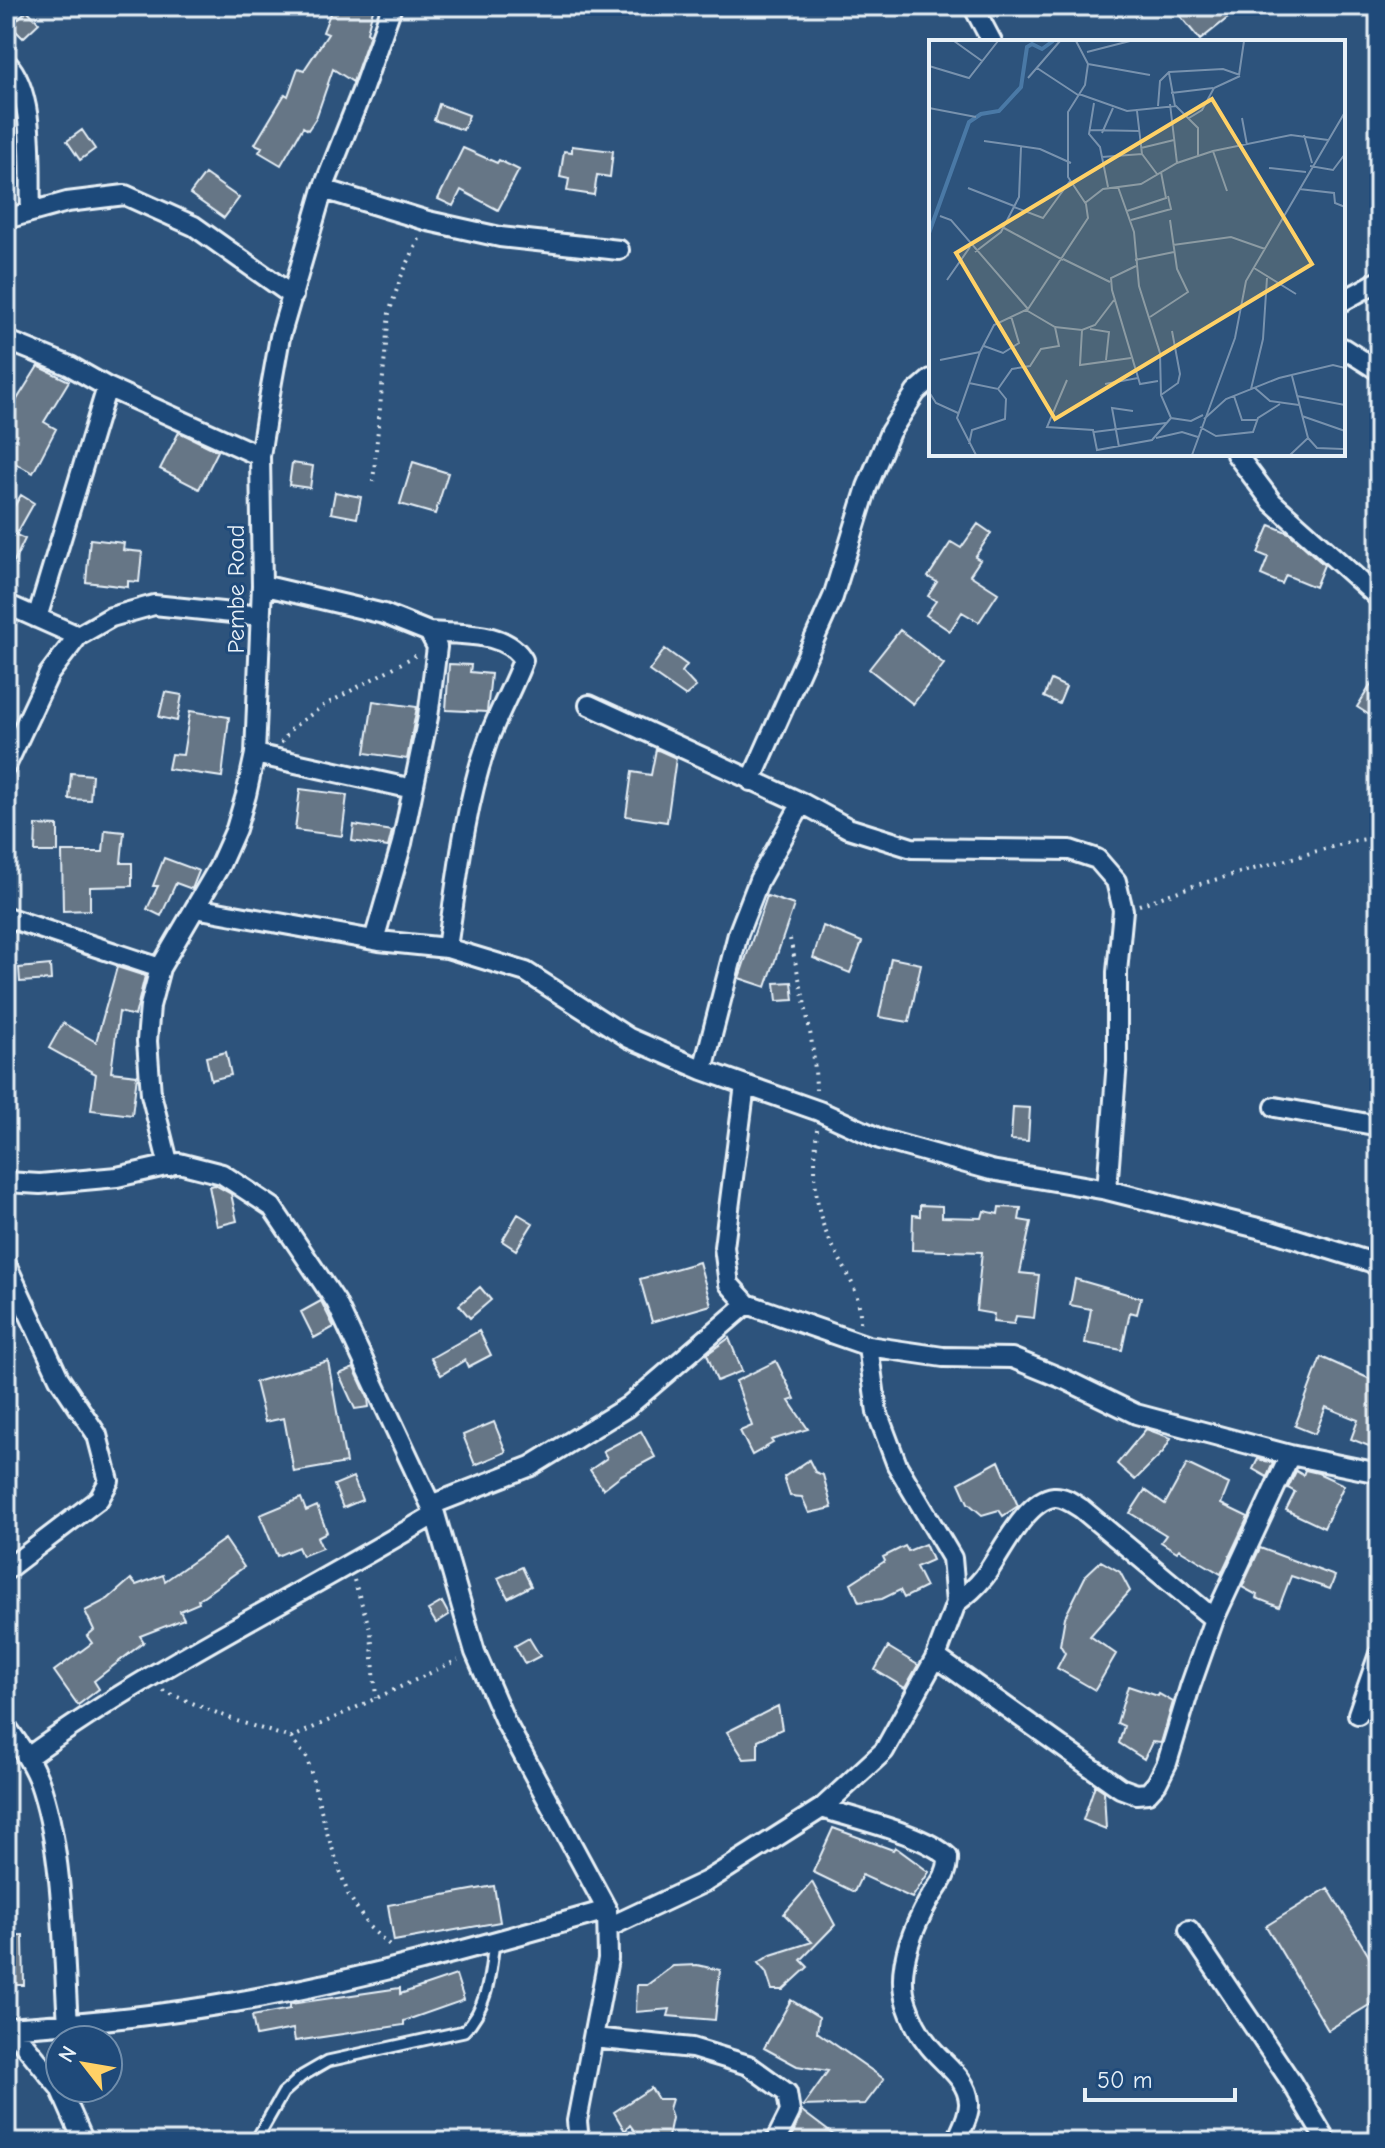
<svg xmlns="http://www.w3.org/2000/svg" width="1385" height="2148" viewBox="0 0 1385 2148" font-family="'Comic Neue',sans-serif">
<rect width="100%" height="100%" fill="#2d537c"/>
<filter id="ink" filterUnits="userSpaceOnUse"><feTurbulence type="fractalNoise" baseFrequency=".0125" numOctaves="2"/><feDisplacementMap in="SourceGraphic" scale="16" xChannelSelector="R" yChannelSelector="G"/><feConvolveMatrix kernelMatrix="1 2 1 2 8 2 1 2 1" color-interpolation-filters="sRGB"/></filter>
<g filter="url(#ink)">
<path fill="#667686" stroke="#e8f1f8" stroke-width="2" d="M333 6H374L367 32 370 34 353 82 333 69 316 118 308 130 303 127 281 165 259 152 262 147 255 144 285 94 288 96 298 68 304 70 328 34 323 32Z
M1172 6H1243L1200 40Z
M27 10 39 23 23 38 11 26Z
M439 104 469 115 463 130 434 120Z
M82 130 95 149 80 160 67 141Z
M572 146 613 151 610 177 597 175 594 195 567 191 569 179 560 177 564 151 572 152Z
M463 148 497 163 499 160 519 170 498 210 461 190 453 206 438 199Z
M205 174 239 198 224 218 190 194Z
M38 366 69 381 44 422 56 429 33 473 6 458V417Z
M179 432 218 451 199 489 160 469Z
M413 462 448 473 435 514 400 504Z
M292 463 313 466 310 488 289 485Z
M335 492 361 497 357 518 331 513Z
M21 495 34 503 16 535 25 539 6 578V520Z
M978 524 991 533 975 557 980 560 970 575 998 593 979 622 962 612 950 631 926 615 936 601 928 596 937 582 928 577 951 542 961 548Z
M1270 525 1289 533 1324 565 1315 587 1286 575 1282 584 1261 575 1268 557 1258 553Z
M90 539 124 543 123 550 142 552 139 582 128 581V587L86 582Z
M900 630 944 664 913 704 869 669Z
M665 649 687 665 682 672 696 687 685 696 649 671Z
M449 664 471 665 470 672 491 674 487 712 446 710Z
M1379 672V721L1357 707Z
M1051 680 1066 687 1059 704 1044 697Z
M165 692 182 695 177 721 159 717Z
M373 701 417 707 407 759 365 753Z
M190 711 229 717 222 777 168 769 171 754 183 755Z
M656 749 676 758 667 822 626 816 632 772 651 775Z
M71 773 92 775 90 800 69 799Z
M300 789 347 795 342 836 295 830Z
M36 825 58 826V852H35Z
M354 825 392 831 388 847 352 841Z
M105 830 124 832 121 863H132V886L90 887V910L63 911 62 852H103Z
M164 858 199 871 192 889 176 883 161 916 147 909 158 886H153Z
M767 896 794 905 766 987 739 978Z
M823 926 862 942 850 973 813 958Z
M891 958 921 964 909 1022 879 1017Z
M50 965 51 980 20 982 19 968Z
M117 967 145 976 135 1016 119 1012 111 1072 137 1075 132 1115 91 1110 96 1074 49 1048 63 1023 96 1042Z
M792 982 794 1000 777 1001 775 983Z
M226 1052 231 1075 211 1080 206 1057Z
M1013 1107 1030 1108 1028 1141 1011 1140Z
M215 1185 231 1194 237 1221 217 1226 209 1186Z
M920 1205 942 1206V1217L982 1218 984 1211 998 1214 999 1207 1021 1208 1019 1220 1031 1222 1020 1273 1039 1275 1034 1318 1016 1316 1014 1324 993 1322 994 1314 976 1311 982 1252 912 1250 913 1215 920 1216Z
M518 1214 533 1223 516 1250 502 1241Z
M699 1262 711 1305 652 1322 640 1279Z
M1075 1279 1141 1298 1137 1314 1130 1312 1122 1350 1085 1343 1091 1309 1070 1305Z
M480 1287 491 1300 470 1318 459 1305Z
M321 1301 334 1327 314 1338 301 1312Z
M479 1331 491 1355 468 1367 465 1360 441 1375 431 1358Z
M729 1338 742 1371 717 1381 707 1354Z
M1321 1357 1379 1383V1450L1351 1439 1358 1420 1326 1407 1315 1434 1295 1426Z
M328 1361 346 1463 294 1472 284 1418 265 1422 255 1382Z
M776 1361 795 1399 789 1401 808 1429 771 1440 773 1443 752 1455 740 1431 752 1426 736 1381Z
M354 1368 368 1398 369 1407 355 1409 339 1374Z
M494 1422 506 1452 475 1465 463 1435Z
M1146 1429 1171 1438 1163 1452 1135 1480 1117 1464Z
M641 1431 655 1457 621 1475 603 1489 590 1470 607 1458 603 1451Z
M1258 1459 1273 1463 1267 1477 1253 1469Z
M809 1460 815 1472 823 1475 832 1508 809 1513 802 1497 790 1496 784 1477Z
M999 1461 1018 1506 1003 1516 999 1510 982 1515 968 1503 959 1483Z
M1187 1464 1229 1484 1221 1504 1248 1517 1221 1574 1179 1549 1177 1552 1161 1542 1166 1535 1130 1513 1145 1490 1165 1504Z
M1305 1470 1318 1473 1344 1485 1324 1528 1286 1510 1295 1492 1288 1488 1296 1471 1303 1475Z
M353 1477 362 1500 343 1508 334 1485Z
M301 1498 306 1511 317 1506 327 1532 317 1537 322 1548 302 1556 298 1547 277 1556 260 1515Z
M225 1539 244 1567 198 1600 199 1603 180 1611 184 1619 140 1636 144 1642 94 1681 99 1689 78 1705 54 1671 92 1643 87 1636 94 1630 85 1611 108 1599 131 1579 136 1585 163 1575 165 1581Z
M925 1544 932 1560 916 1567 926 1587 904 1598 900 1590 882 1599 859 1602 851 1583 885 1561 883 1557 905 1546 908 1551Z
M1260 1548 1335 1576 1330 1589 1291 1576 1279 1607 1256 1598 1257 1595 1242 1587Z
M1101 1561 1120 1572 1130 1591 1090 1636 1116 1654 1095 1690 1057 1668 1065 1653 1060 1645 1065 1617 1086 1575Z
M522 1567 531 1586 508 1598 498 1578Z
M442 1602 449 1615 436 1623 428 1610Z
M529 1638 540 1656 525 1664 515 1646Z
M888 1647 918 1665 905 1688 875 1670Z
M1128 1686 1158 1696 1159 1694 1173 1702 1161 1743 1152 1742 1144 1759 1119 1743 1124 1726 1117 1723Z
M778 1706 782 1729 758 1740V1758L744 1759 727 1732Z
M1095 1785 1104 1791 1106 1829 1083 1820Z
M833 1828 893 1850 895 1847 929 1872 912 1898 862 1875 854 1892 813 1872Z
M812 1882 835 1925 801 1960 808 1967 783 1990H772L766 1972 758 1963 771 1955 812 1942 784 1914Z
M494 1886 500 1922 394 1941 388 1905Z
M1328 1888 1379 1973V1999L1328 2030 1266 1926Z
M23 1935 24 1985H6V1936Z
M697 1965 720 1970 715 2020 668 2016 670 2009 636 2012 637 1985H647L673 1966Z
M456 1975 464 2000 404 2021V2025L295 2041 293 2029 256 2036 252 2016 290 2009V2004L400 1988V1994Z
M791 2000 819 2017 817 2032 884 2079 865 2104 803 2106 828 2071 797 2066 764 2048Z
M651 2088 658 2099H672L669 2109 672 2118 667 2142H643L630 2125 625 2131 614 2112Z
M802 2111 843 2142H798L791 2138Z"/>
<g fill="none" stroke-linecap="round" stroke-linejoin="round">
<g stroke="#e8f1f8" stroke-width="15">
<path id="lane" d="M255 2142 283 2093 302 2076 328 2061 464 2031C488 2007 490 1974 494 1942"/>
</g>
<g stroke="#e8f1f8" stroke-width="24">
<path id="street" d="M973 6 992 42
M6 62C37 94 29 170 31 212
M323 189 428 221 500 237 619 250
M6 219 67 202 125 195 194 226 293 296
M1343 301 1379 281
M6 340 70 366 107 387 260 456
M1343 348 1379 371
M1236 454 1272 502 1379 598
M262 585 384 614 429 632 437 647 428 717 402 843 374 940
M6 604 78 636
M37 618 107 387
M429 632C460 635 506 630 523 660 512 690 496 716 486 746 464 810 457 881 447 948
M589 705 802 803 848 828 912 848 1070 850 1097 859 1116 881 1123 910 1117 972V1061L1107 1190
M255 754 413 789
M6 766 49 674 78 636 111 617 154 605 261 616
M751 781 833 597 867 487 890 432 916 392 931 379
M195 908 379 941 447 948 526 972 629 1038 703 1070 819 1111 880 1139 991 1170 1107 1190 1274 1232 1371 1262 1379 1268
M6 917 160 968
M703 1070 738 934 759 880 802 803
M745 1085 724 1247 729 1284 747 1304 868 1346 943 1357 1012 1358 1066 1380 1136 1414 1290 1455 1379 1473
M1275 1107 1379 1126
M169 1166 151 1094 147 1041 150 1006 160 968 219 867 236 829 246 795 255 754 262 585 260 456 271 387 280 337 323 189 362 91 392 6
M6 1182 40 1184 117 1177 179 1163 222 1174 272 1207 336 1302 435 1514 475 1652 505 1721 607 1910 608 1959 577 2121 579 2142
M6 1264 59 1378 97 1435 109 1481 99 1499 6 1570
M431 1505 531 1466 627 1407 747 1304
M956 1603C967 1595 976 1587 984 1577 1000 1556 1025 1500 1054 1497 1064 1496 1074 1504 1082 1509L1214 1619
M936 1657 1120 1788 1136 1794 1148 1793 1157 1783 1167 1763 1190 1687 1214 1619 1290 1455
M1358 1714 1379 1654
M6 1726C20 1746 35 1766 42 1790 64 1860 63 1951 68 2024
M28 1757C156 1664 300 1596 435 1514
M822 1808C855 1819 924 1834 948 1857 949 1874 938 1886 929 1900 912 1930 895 1971 907 2005 911 2017 919 2033 927 2043 940 2062 967 2076 969 2102 970 2115 961 2130 956 2142
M609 1927 707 1881 822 1808 884 1751 936 1657 956 1603 952 1558 897 1465 877 1412 868 1346
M1189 1930 1292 2083 1327 2142
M10 2027 60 2088
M6 2028C84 2023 164 2015 241 2001 365 1979 487 1944 607 1910
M593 2038 692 2048 748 2065 787 2093 790 2112 775 2142
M60 2088 84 2142"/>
</g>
<path stroke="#e8f1f8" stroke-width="4" stroke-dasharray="2 6" stroke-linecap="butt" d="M373 482 389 313 401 277 420 237
M281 743 292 728 323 706 420 653
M1139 905 1193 886 1353 841 1379 837
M790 939C801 988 815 1040 816 1090
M817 1129C814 1162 813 1199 825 1230 838 1262 862 1287 860 1323
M354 1580 371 1632 376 1698
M163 1691 237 1721 291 1738 307 1758 328 1836 348 1894 368 1926 393 1948
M291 1738 458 1660"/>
<use href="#lane" stroke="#1f4a7a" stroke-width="9"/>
<use href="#street" stroke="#1f4a7a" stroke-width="18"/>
</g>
</g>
<g text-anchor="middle" stroke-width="6" stroke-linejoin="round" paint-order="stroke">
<g font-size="24" fill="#e8f1f8" stroke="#1f4a7a">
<text transform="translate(236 589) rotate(-90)" y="8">Pembe Road</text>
</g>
</g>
<g transform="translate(929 40)">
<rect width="416" height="416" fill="#2d537c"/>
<path fill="none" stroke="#4a79a6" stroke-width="4" d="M0 193 40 82 52 74 70 71 92 47 98 7 103 4 113 9 124 1"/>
<path fill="none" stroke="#7892ae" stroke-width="2" d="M25 1 53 21M158 12 201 1M159 24 221 35M0 26 40 38 69 1M108 28 149 55M240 33 246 66M310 35 315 1M99 38 131 1M242 53 284 48M150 54 198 71 247 66 269 88V115M165 63 160 94 171 107 179 147M241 64 248 123M229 66 231 41 240 32 294 29 311 35M0 68 47 77M208 71 213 114M260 78 273 70 285 48 311 36M313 78 318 105M161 90 210 91M173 93 184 68M375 95 383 123M55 101 111 109 142 123M212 108 245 100M284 111 298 151M173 117 213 114 228 134M381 126 404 130 416 114M340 128 377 132M189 147 205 192 210 246 231 313 232 355 242 378 262 381 274 375M39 148 85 166M370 149 405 153 406 163 416 167M156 163 174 149 212 144 248 123 284 111 362 95 399 100M85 167 114 178 141 141M198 171 237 158 232 132M11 176 22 180 99 269M202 180 242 169 239 156M75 188 134 220M244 205 302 197 336 209M46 212 72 192 90 157 92 107M134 219 181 242M206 220 245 212M207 226 182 238 183 250 211 344 229 341M325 228 367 254M18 240 41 207M97 270 126 287 153 290 166 285 185 260M221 277 259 252 248 229 241 180M161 289 180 292 177 320M153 290 151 325 202 318M55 306 74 313 90 303 82 276M11 320 51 312M138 340 118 387 164 390 168 410 223 400 242 378M40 343 69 349 83 329 101 326 112 309 130 306 126 287M176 344 209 338M326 348 341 361 370 365M322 349 334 299 338 238M0 352 7 363 29 373M232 355 249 343 251 334 243 291M305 356 313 380H329M368 356 416 365M373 376 416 391M275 379 297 359 350 338 404 325 416 328M271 387 287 396 324 392 329 378 351 364M165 392 237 383M227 398 253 392 269 397M379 398 388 408 414 409M40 404 43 390 76 379 77 359 69 349M190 407 183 368 204 371M47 415 28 378 51 312 65 285 99 269 159 178 157 164 139 137V72L156 45 159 24 147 1M263 415 306 298 317 241 416 72M361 415 379 398 363 336"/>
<path fill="#ffd166" fill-opacity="0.15" stroke="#ffd166" stroke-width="4" d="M283 59 383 224 126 379 27 213Z"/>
<rect width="416" height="416" fill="none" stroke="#e8f1f8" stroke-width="4"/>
</g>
<rect width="1385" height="2148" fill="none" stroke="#1f4a7a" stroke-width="32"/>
<rect x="16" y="16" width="1353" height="2116" fill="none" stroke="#e8f1f8" stroke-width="3" filter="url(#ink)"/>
<g transform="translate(84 2064) rotate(301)"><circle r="38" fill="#1f4a7a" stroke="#6f8dac" stroke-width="2"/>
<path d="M0-6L14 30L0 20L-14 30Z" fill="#ffd166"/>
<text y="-12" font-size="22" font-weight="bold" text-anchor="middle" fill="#e8f1f8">N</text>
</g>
<path d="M1085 2088v12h150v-12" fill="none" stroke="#e8f1f8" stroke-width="4"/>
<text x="1097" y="2088" font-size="24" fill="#e8f1f8" stroke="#1f4a7a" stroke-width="6" paint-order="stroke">50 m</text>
</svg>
